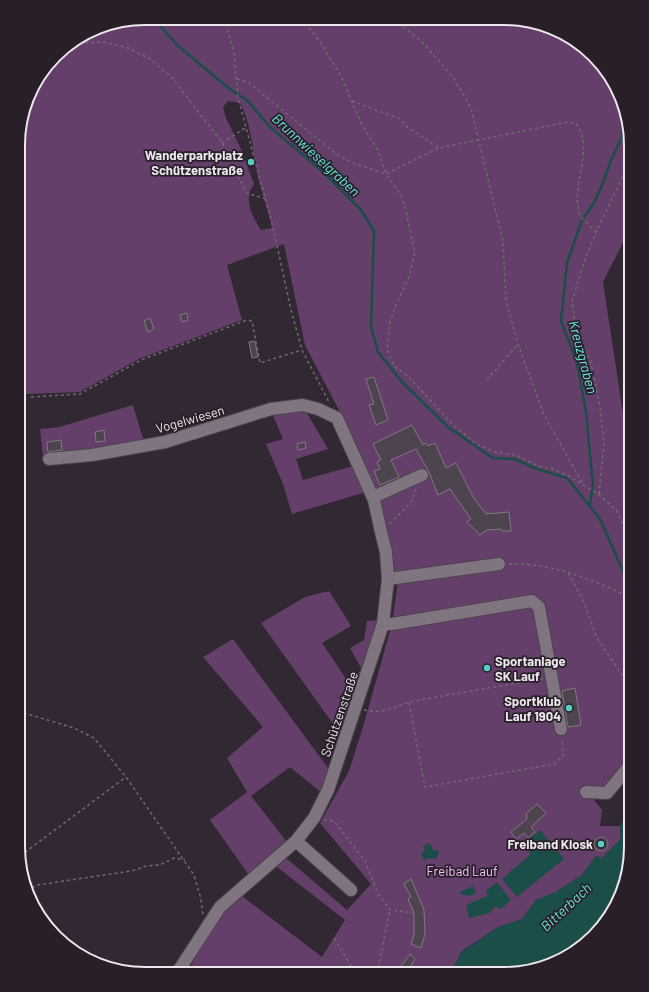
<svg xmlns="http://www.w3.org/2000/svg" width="649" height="992" viewBox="0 0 649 992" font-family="Barlow,sans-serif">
<rect width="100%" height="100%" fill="#322833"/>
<path fill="#643f69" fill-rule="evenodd" d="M145 18 521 19 581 44 621 96 631 145V227L603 282 631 466V761L605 790 582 785 602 810 600 826H620L621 839 602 858 596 856 582 875 556 892 536 900 522 919 498 927 462 951 450 974 187 973 219 913 243 897 322 957 345 920 277 867 286 858 347 910 371 884 320 823 349 771 363 727 392 624 399 574 392 569 390 540 376 491 355 441 305 345 284 244 227 265 242 320 139 359 80 392 26 394 19 426V128L35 82 61 49 104 25ZM228 101 240 103C252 126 253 153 258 177 262 194 269 211 272 228L261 230C252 216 243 199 254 184L241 149 226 118 223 107Z
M133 405 144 442 93 453 43 457 40 429 59 427Z
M304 408 328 449 296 459 303 480 353 466 366 492 292 514 283 484 266 444 283 439 271 411Z
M329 591 351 626 322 643 347 680 362 670 350 648 364 640 367 621 379 620 343 738 261 623 305 597Z
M233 639 331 772 323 794 290 767 251 796 287 842 249 875 210 820 247 792 227 758 263 727 203 657Z"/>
<path fill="#1c4e49" d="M631 811V856L615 903 608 907 606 922 588 943 553 964 504 974H450L462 952 498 927 522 919 536 900 556 892 582 875 596 856 602 858 621 839 620 826Z
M540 830 564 859 517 897 502 879 530 855 529 848 525 842Z
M429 843 431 845 432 849 438 851 439 854 436 859 430 858 424 860 421 854 425 850 423 847Z
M497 882 511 900 501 909 495 906 490 913 469 918 466 905 487 896 486 891Z
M473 886 476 893 470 896 460 894V892Z"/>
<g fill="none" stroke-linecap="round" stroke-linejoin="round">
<path stroke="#1c4e49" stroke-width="2.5" d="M145 18 157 22 177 45 231 90 247 100 270 127 322 171 361 210 374 231 371 327 378 352 402 382 448 427 493 458 515 459 537 469 567 478 600 519 631 589
M590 504 593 486 586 412 577 363 561 321 567 263 582 220 594 203 603 183 611 160 622 137 623 106"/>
</g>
<path fill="#4e444f" stroke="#837784" d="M187 313 188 320 182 322 180 315Z
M150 318 154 329 148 332 144 321Z
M255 341 258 357 252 358 249 342Z
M374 377 388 420 376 425 369 405 374 404 366 379Z
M412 425 423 445 426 443 428 446 435 443 446 468 456 463 473 497 486 514 509 512 511 531H502L501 529 487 530 480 535 467 522 471 519 450 489 438 495 429 472 416 449 391 460 399 477 380 485 374 471 380 469 377 462 381 460 373 444Z
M104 430 105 441 96 442 95 432Z
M61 440 62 450 48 452 47 442Z
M305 442 306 448 298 450 297 444Z
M575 688 581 725 568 727 562 691Z
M537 804 546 813 531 827 535 832 528 838 524 833 516 839 511 832 527 819 526 814Z
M594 844a7 7 0 1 1 14 0a7 7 0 1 1-14 0Z
M411 879 424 910 425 934 421 948 411 944 414 935V913L408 899 411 897 404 884Z
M410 954 415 959 407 972 401 966Z"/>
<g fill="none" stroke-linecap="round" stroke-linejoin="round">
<g stroke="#4c454d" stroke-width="14">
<path id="minor" d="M49 459 92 455 165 442 271 409 303 405 318 409 337 418 374 500 381 532 386 552 388 579 383 624 328 790 314 818 296 841 220 907 177 973
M373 497 422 475
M388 579 499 564
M383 624H392L532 601 539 607 561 729
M586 792 607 793 631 764
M296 841 351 890"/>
</g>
<path stroke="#716972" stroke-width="1.5" stroke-dasharray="3 3" stroke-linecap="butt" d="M224 18 234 52 238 98 273 227 291 310 302 350 330 404
M302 18 322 45 342 78 361 123 378 150 386 174 401 195 406 211 415 253 409 277 396 305 390 322 387 349 394 366 409 377 452 424 476 444 495 452 516 455 538 466 552 469 569 476 598 494 616 510 631 541
M394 19 422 42 453 77 471 108 503 242 506 300 518 344 544 415 583 484
M73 43 104 42 128 48 150 59 173 79 221 141 247 193 266 199
M237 79 248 82 336 154 355 164 386 174 439 148 568 122 576 124C596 146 568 193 581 216 584 222 591 227 596 232
M352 101 400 119 407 127 439 148
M222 143 245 128
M487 380 518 344
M31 397 80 394 141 360 247 320 252 321 260 363 302 350
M599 494 604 443 600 407 591 362 577 338 572 302 582 268 596 232 631 159
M390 524 411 502 416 489
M509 564C551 563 593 579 631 598
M568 573 583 600 597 638 627 682 631 699
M409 703 425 787 554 764 563 756 562 738
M364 710C383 715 397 705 415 701 457 693 500 686 543 679
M18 711 74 728 94 738 126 777 194 875 201 899 203 915
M324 820 334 821 365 861 378 894 390 910 414 913
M20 856 126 777
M27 891 37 885 131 871 147 866 160 865 174 858 185 860
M334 938 356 974
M377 974 390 910"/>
<use href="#minor" stroke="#7f7480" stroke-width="12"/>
</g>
<g fill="#57cec1" stroke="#281f29" stroke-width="1.5">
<circle cx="251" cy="162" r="4"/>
<circle cx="487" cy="668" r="4"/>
<circle cx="569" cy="708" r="4"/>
<circle cx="601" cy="844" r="4"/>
</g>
<g text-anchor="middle" stroke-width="3.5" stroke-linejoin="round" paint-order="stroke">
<g font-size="13" font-weight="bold" fill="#eee8ee" stroke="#281f29" text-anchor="end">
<text x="243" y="160">Wanderparkplatz<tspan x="243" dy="15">Schützenstraße</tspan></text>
<text x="495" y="666" text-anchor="start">Sportanlage<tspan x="495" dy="15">SK Lauf</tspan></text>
<text x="561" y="706">Sportklub<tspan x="561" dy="15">Lauf 1904</tspan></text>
<text x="593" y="849">Freiband Kiosk</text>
</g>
<g font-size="13" fill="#eee8ee" stroke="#281f29">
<text transform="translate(190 419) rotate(-16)" y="5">Vogelwiesen</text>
<text transform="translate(339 714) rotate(-71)" y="5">Schützenstraße</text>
</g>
<g font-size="13" fill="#f7c3fd" stroke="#281f29">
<text x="462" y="876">Freibad Lauf</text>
</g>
<g font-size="14" font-style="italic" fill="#63ecdd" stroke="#281f29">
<text transform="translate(316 155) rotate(43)" y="5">Brunnwieselgraben</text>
<text transform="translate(583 357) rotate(75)" y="5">Kreuzgraben</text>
<text transform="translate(566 907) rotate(-43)" y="5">Bitterbach</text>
</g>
</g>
<path d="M0 0H649V992H0ZM145 25H504A120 120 0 0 1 624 145V847A120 120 0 0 1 504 967H145A120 120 0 0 1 25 847V145A120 120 0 0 1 145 25Z" fill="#281f29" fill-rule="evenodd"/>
<path fill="none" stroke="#eee8ee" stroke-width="2" d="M145 25H504A120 120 0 0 1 624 145V847A120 120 0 0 1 504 967H145A120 120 0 0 1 25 847V145A120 120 0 0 1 145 25Z"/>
</svg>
